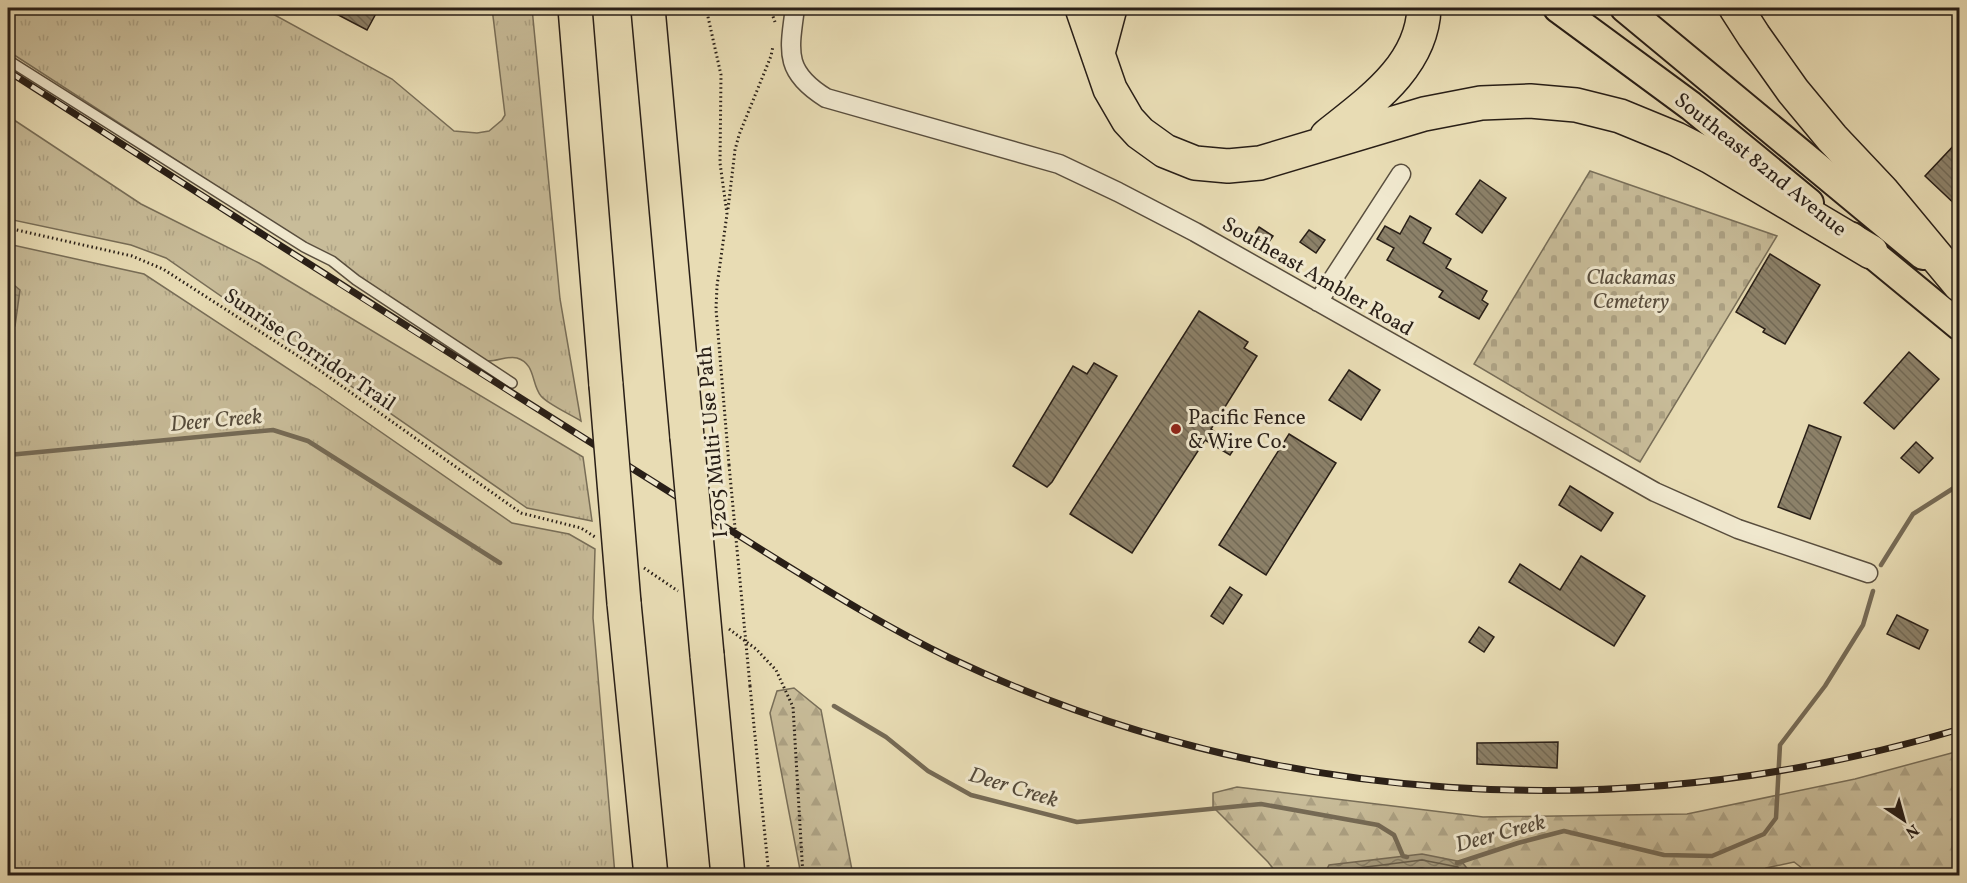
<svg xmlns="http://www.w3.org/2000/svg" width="1967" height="883" viewBox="0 0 1967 883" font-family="Vollkorn,serif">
<defs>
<pattern id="grass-tufts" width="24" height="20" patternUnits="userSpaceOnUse" patternTransform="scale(1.5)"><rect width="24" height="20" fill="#c8bc99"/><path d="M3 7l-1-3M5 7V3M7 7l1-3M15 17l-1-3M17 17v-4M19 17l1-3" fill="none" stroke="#aca183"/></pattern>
<pattern id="forest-firs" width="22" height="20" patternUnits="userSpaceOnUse" patternTransform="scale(1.5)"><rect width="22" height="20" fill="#c8bc99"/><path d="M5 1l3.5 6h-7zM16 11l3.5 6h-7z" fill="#aca183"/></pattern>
<pattern id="cemetery-stones" width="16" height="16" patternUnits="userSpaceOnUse" patternTransform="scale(1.5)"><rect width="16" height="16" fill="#c8bc99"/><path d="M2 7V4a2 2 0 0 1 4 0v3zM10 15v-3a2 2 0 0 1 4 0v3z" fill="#aca183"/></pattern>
<pattern id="water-waves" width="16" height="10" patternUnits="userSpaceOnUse" patternTransform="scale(1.5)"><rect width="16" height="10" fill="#a79c7f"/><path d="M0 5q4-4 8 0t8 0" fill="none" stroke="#887f67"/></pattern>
<pattern id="building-back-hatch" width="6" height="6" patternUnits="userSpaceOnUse" patternTransform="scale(1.5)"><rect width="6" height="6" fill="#8c8169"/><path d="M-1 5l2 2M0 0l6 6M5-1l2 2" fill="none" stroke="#726955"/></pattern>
</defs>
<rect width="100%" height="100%" fill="#e8dcb4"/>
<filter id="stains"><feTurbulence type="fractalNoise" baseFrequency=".00333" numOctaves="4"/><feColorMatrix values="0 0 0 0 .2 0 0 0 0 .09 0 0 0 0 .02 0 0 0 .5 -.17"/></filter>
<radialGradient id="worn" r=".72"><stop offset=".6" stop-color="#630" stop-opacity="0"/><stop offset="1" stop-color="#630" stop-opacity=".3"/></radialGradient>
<path fill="url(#grass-tufts)" stroke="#786e58" stroke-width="1.5" d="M8 8H262L392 79 454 131 477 133 489 131 502 120 505 115 492 8H532L560 299 581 421C570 414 549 405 541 396 531 384 536 364 517 358 508 355 497 362 486 361L8 51Z
M8 116 141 204 259 263 583 457 592 521 527 508 166 258 131 245 8 219Z
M8 244 144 274 316 387 512 523 569 534 595 549 593 618 615 875 8 876Z"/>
<path fill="url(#forest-firs)" stroke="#786e58" stroke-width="1.5" d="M794 688 821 710 853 875H801L770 713 777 691Z
M1959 751V875H1811L1794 862 1766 868 1760 876H1569L1542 868 1532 876 1278 875 1268 862 1213 807V793L1237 787 1483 817 1687 814 1855 779Z"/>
<path fill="url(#cemetery-stones)" stroke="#786e58" stroke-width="1.5" d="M1590 171 1777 236 1640 462 1474 364Z"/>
<path fill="url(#water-waves)" stroke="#756a55" stroke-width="1.5" d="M8 280 20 290 15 326 8 334Z
M1422 854 1462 862 1470 872 1468 875H1324L1329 865Z"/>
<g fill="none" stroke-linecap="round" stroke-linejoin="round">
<path stroke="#685e4b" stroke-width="1.5" d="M1329 876 1334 871 1422 860 1458 867 1463 876
M1353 876 1422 868 1455 876"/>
<path stroke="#756a55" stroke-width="4.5" d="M8 455 273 430 308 441 500 563
M1881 565 1913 514 1960 484
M834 706 886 737 928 771 971 795 1077 822 1261 804 1378 825 1394 835 1403 856 1407 857
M1457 863 1518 843 1564 831 1664 855 1712 856 1764 834 1776 818 1780 745 1825 686 1863 625 1873 591"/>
</g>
<path fill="url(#building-back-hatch)" stroke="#291f17" stroke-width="1.5" d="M325 8H379L367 30Z
M1959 140V208L1925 176Z
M1480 180 1506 198 1482 233 1456 214Z
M1410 216 1431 228 1423 243 1451 259 1446 268 1487 291 1482 300 1488 304 1479 319 1439 297 1443 291 1387 260 1394 248 1377 239 1385 226 1400 234Z
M1259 227 1273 236 1264 249 1251 240Z
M1309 230 1325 240 1316 253 1300 242Z
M1770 254 1820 285 1785 344 1763 332 1765 329 1736 312Z
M1199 311 1248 342 1244 348 1257 356 1211 429 1236 446 1230 455 1205 440 1132 553 1070 514Z
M1909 352 1939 379 1894 429 1864 403Z
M1094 363 1117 376 1052 482 1047 487 1013 466 1073 366 1087 374Z
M1349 370 1380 390 1361 420 1329 400Z
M1809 425 1841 437 1810 519 1778 507Z
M1289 434 1336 463 1266 575 1219 545Z
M1916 442 1933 458 1919 473 1901 458Z
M1570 486 1613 513 1601 531 1559 505Z
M1581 556 1645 596 1614 646 1509 582 1520 564 1560 590Z
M1230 587 1242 595 1223 624 1211 616Z
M1897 615 1928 630 1919 649 1887 634Z
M1479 627 1494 637 1484 652 1469 642Z
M1558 742 1557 768 1477 764V743Z"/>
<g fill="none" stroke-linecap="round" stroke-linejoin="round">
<g stroke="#594e3e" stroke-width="12">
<path id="lane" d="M8 60 304 247 332 261 356 280 512 383"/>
</g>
<g stroke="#594e3e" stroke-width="21">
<path id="street" d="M795 8C789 52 784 72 826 98L1059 164 1118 192 1195 232 1655 492 1738 529 1868 573
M1318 302 1401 174"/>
</g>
<g stroke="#291f17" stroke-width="32">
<path id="primary" d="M1558 8 1691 106 1809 203
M1625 8 1923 255
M1852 237 1960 326"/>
</g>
<g stroke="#291f17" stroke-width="36">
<path id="highway" d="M575 8 606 385
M648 8 687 437
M1082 8 1110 89 1128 120 1140 133 1165 151 1195 163 1228 166 1260 163 1424 114 1481 103 1530 101 1576 105 1620 116 1676 139 1711 157 1871 252
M1736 8 1754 36 1793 91 1832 138 1882 191 1960 285
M1098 53 1110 8
M1327 136C1368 103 1422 67 1424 8
M624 603 651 876
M707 655 728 876"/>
</g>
<path stroke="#291f17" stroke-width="3" stroke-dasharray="1.5 3" stroke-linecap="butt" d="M706 8 721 75 720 163 727 214 717 286 716 309 729 465
M770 8 775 22
M728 209 735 150 739 135 771 56 773 46
M8 228 132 256 163 269 312 365 521 513 581 528 595 537
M644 568 678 591
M729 629 756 649 776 670 793 707 803 876
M750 686 769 876"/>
<use href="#lane" stroke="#f0e8ce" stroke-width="9"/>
<use href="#street" stroke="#f0e8ce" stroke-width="18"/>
<use href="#primary" stroke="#e8dcb4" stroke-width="28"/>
<use href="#highway" stroke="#e8dcb4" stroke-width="33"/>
<g stroke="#291f17" stroke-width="7">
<path id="rail" d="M8 71C195 191 383 312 571 430 641 474 711 518 781 562 836 596 892 630 950 658 1268 808 1624 829 1960 729"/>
</g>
<use href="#rail" stroke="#f0e8ce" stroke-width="4.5" stroke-dasharray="14" stroke-linecap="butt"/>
<g stroke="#291f17" stroke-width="36" stroke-linecap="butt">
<path id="highway-bridge" d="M606 385 624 603
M687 437 707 655"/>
</g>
<path stroke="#291f17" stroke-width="3" stroke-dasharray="1.5 3" stroke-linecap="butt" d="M729 465 750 686"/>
<use href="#highway-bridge" stroke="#e8dcb4" stroke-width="33"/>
</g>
<circle fill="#8f2418" stroke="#f0e8ce" stroke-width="2" cx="1176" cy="429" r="6"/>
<g text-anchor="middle" stroke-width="6" stroke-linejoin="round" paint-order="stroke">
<g font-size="21" fill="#291f17" stroke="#f0e8ce">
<text transform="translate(1761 164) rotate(39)" y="7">Southeast 82nd Avenue</text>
<text transform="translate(1318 276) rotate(30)" y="7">Southeast Ambler Road</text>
<text transform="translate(310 349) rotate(34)" y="7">Sunrise Corridor Trail</text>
<text transform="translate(712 442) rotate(-95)" y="7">I-205 Multi-Use Path</text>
</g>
<g font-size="21" font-style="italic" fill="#594e3e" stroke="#f0e8ce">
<text x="1631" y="284">Clackamas<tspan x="1631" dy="24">Cemetery</tspan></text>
</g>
<g font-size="21" fill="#291f17" stroke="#f0e8ce" text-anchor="start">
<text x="1188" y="424">Pacific Fence<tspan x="1188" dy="24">&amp; Wire Co.</tspan></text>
</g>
<g font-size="22" font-style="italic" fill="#554b3b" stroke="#f0e8ce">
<text transform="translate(216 419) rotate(-5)" y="8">Deer Creek</text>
<text transform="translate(1014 786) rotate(17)" y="8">Deer Creek</text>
<text transform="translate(1500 832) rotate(-15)" y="8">Deer Creek</text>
</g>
</g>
<rect width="1967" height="883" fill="none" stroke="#e8dcb4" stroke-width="30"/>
<rect x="9" y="9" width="1949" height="865" fill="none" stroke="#291f17" stroke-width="3"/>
<rect x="15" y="15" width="1937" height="853" fill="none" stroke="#291f17" stroke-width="1.5"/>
<g transform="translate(1904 820) rotate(144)" stroke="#f0e8ce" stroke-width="4.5" paint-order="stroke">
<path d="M0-4.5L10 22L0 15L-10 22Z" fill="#291f17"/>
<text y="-9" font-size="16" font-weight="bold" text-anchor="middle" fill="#291f17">N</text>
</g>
<rect width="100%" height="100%" filter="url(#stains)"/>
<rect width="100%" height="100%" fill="url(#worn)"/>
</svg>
